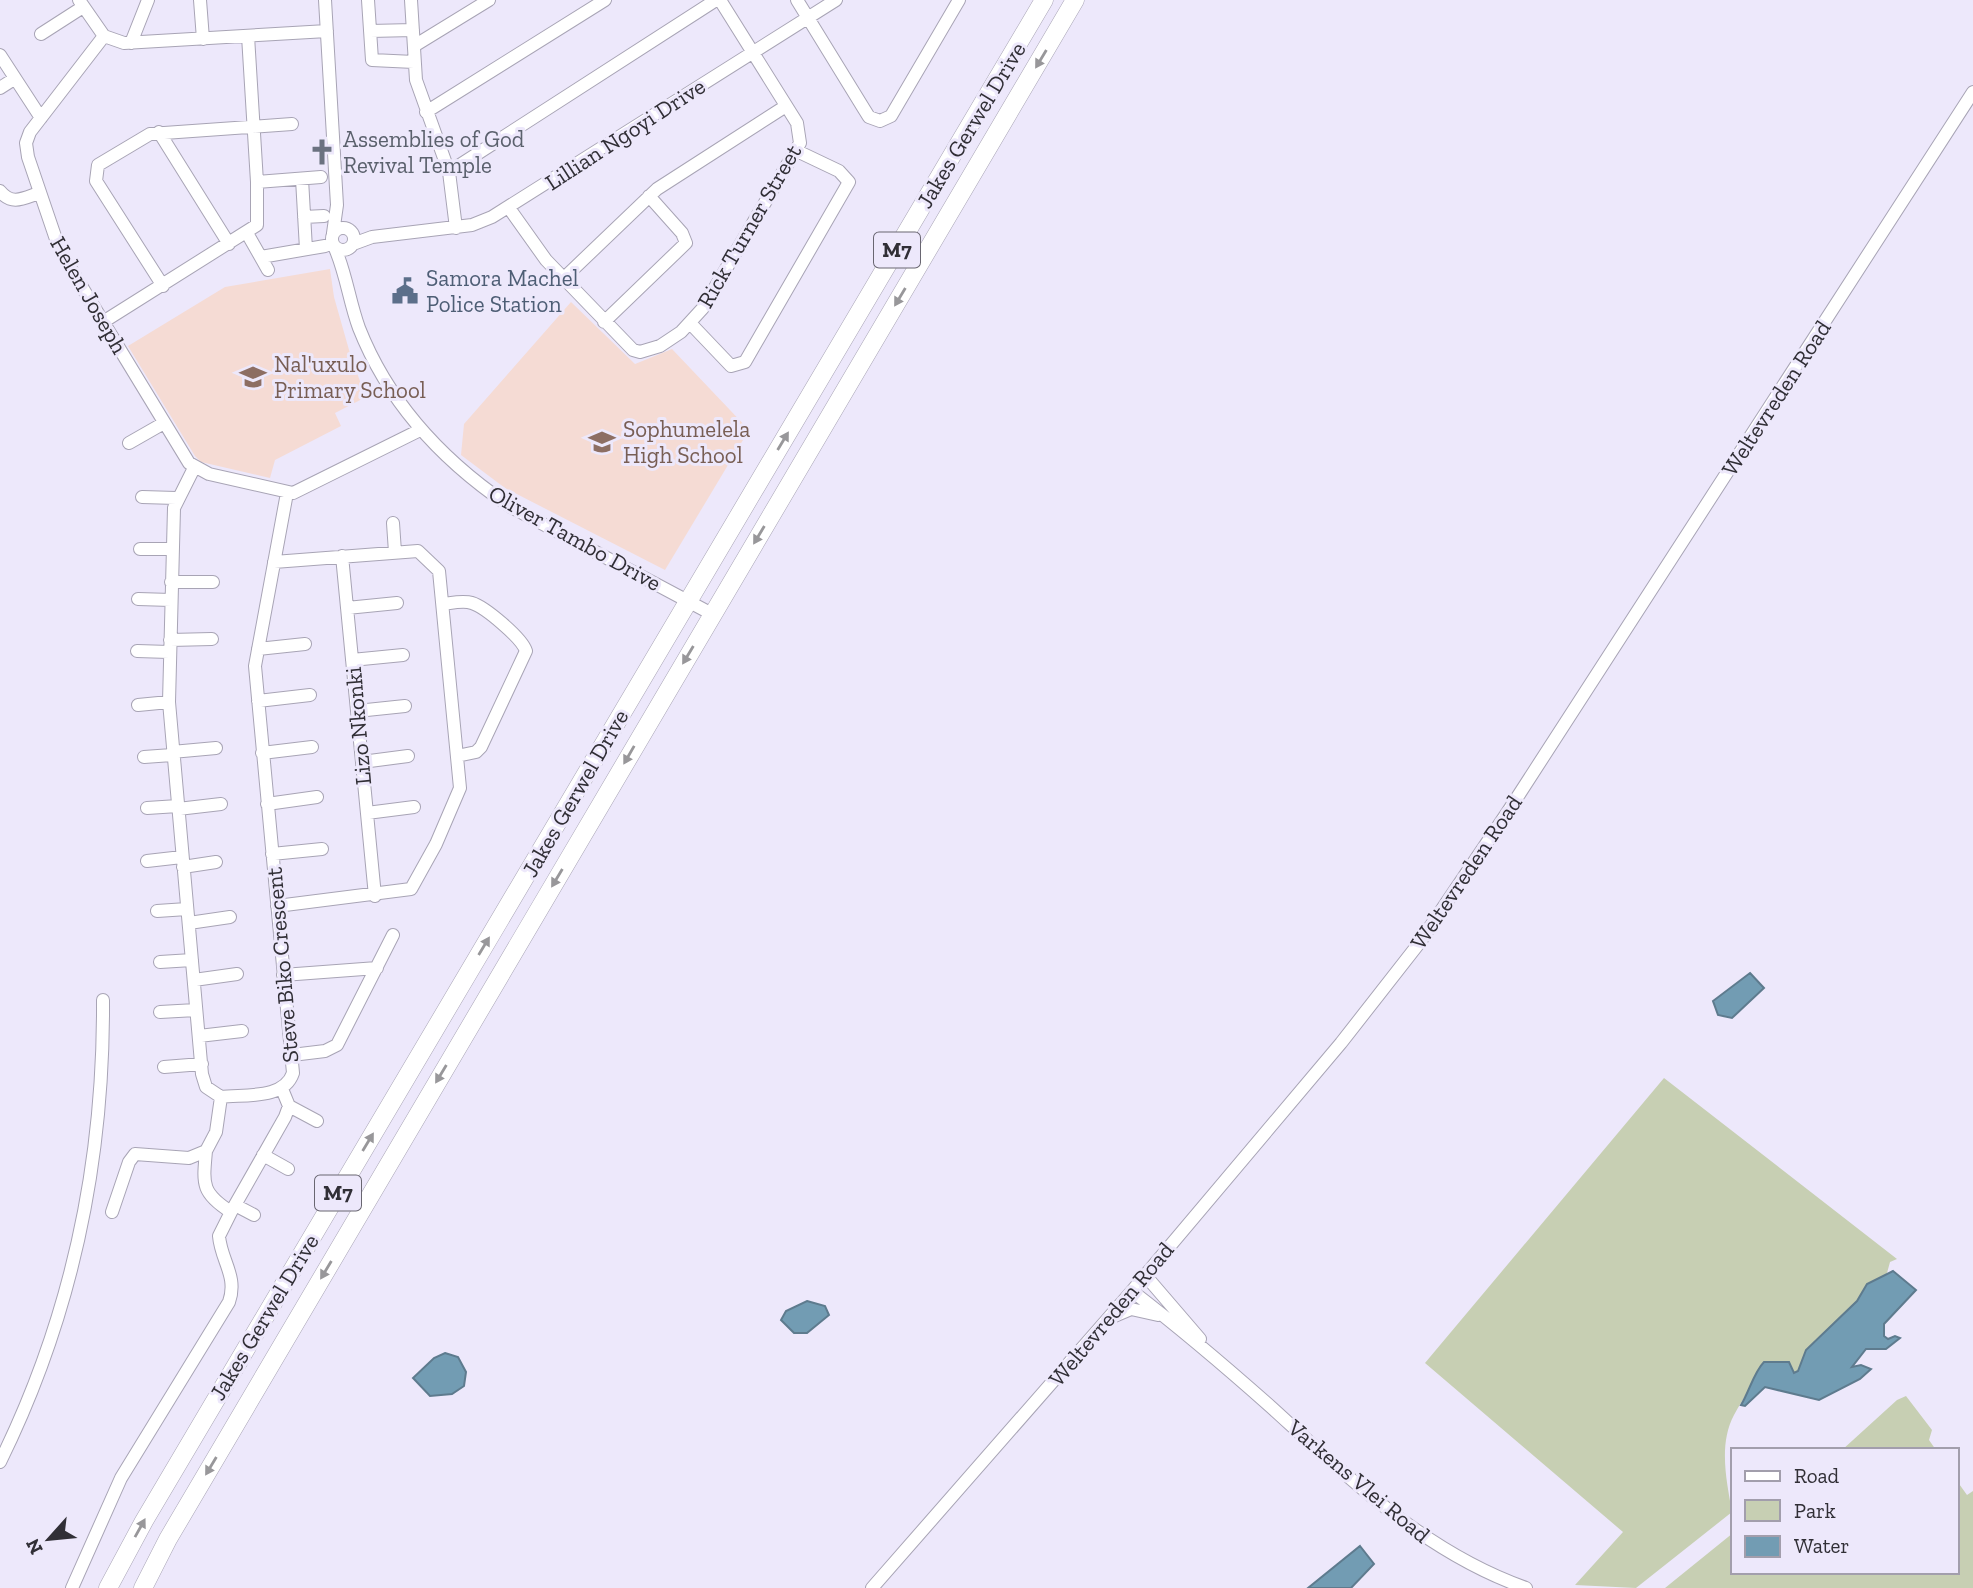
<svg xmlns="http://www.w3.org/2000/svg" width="1973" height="1588" viewBox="0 0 1973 1588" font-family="'Zilla Slab',serif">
<rect width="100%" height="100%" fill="#ede8fb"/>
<path fill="#f5dbd4" d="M330 269 334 297 351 357 366 397 335 413 341 426 275 460 270 478 201 462 195 456 128 346 225 287Z
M571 302 635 364 672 349 749 430 665 570 505 488 461 455 464 424Z"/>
<path fill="#c7cfb3" d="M1664 1078 1897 1259 1890 1262 1887 1273 1806 1350 1799 1371 1794 1374 1789 1362H1764C1755 1381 1744 1397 1734 1415 1718 1445 1727 1482 1732 1512L1636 1588 1575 1585 1623 1532 1425 1363Z
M1906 1396 1932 1430 1929 1440 1936 1450H1842L1897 1400Z
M1957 1481 1967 1495 1973 1491V1588H1665L1733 1533V1572H1957Z"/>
<path fill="#729cb3" stroke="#5e7b8e" stroke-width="2" d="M1750 973 1764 988 1732 1018 1718 1015 1713 1001Z
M1893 1271 1916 1290 1884 1324V1336L1888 1339 1895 1336 1900 1338 1886 1349H1866L1852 1367 1861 1365 1871 1369 1860 1379 1819 1400 1765 1387 1745 1406 1741 1405C1749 1392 1754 1372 1764 1362H1789L1794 1373 1798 1371 1806 1350 1857 1301 1867 1284Z
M807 1301 825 1306 829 1315 807 1333H794L781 1320 786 1311Z
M445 1353 458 1357 466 1372 464 1386 452 1394 430 1396 413 1378 434 1358Z
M1360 1546 1374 1564 1351 1588H1308Z"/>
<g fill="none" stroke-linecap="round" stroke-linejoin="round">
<g stroke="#a8a4b5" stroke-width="14">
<path id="minor" d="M79 0 104 36 124 43 327 31
M200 0 203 39
M325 0 337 205 333 233
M368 0 372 60 414 62
M411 0 416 80 449 172 456 228
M797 0 864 109 869 117 880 121 891 116 959 0
M370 31 413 30
M41 34 83 7
M104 36 30 132 26 143 28 157 60 251 189 463 209 474 293 493 420 430
M131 43 148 0
M414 46 489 0
M0 55 41 118
M0 88 14 79
M426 112 605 0
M159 132 229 244
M449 172 716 0
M302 179 306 249
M257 182 321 177
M0 191C12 206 24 198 39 193
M509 208 546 260 633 350 640 352 660 346 681 332 703 308 800 143 797 123 720 0
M304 217 324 216
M332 239a11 11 0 1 1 22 0a11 11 0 1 1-22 0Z
M247 233 268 270
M353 244 372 237 472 225 492 217 836 0
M334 246C346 272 349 301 359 328 389 404 444 462 511 507L712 614
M261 257 325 246
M563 279 657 189 786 106
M163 286 96 181 98 165 150 134 292 124
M103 322 257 225V182L248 36
M604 322 686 243 682 233 649 196
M690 323 731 366 745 362 849 182 839 171 797 151
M129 443 164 423
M194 468 174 508 169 702 202 1074 206 1087 221 1097C244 1094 284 1100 293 1073L255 666 287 493
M142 497 176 498
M393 523 395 552
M140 549H172
M342 556 375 896
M274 562 418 551 439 571 460 788 436 844 411 889 277 906
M171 582H213
M138 599 171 600
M443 604C452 603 463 600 472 603 485 607 522 638 526 651L481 747 476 752 457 756
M347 608 397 603
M170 640 212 639
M258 649 305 644
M137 651 169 652
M352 660 403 655
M258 701 310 695
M138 705 169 702
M357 711 405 706
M172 752 216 748
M262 753 312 747
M144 757 172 755
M362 762 408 756
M267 804 317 797
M147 808 178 806
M178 809 221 804
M367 813 414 807
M272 854 322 849
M147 861 182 857
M183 867 216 862
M157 911 187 909
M189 923 230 917
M160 962 192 960
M283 975 377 968
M194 980 237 974
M160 1012 196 1010
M199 1036 242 1031
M292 1055 325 1051 337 1045 393 935
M164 1067 202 1064
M289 1106 317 1121
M206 1151C203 1184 201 1193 231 1212L285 1117 289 1106 282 1089
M263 1155 288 1169
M235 1205 254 1215
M112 1212 129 1162 135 1154 189 1158 206 1151 216 1132 221 1097
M1145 1275 1200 1339
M1132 1291C1180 1328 1226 1367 1271 1407 1349 1478 1424 1552 1526 1588
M1112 1317 1131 1309 1158 1315
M0 1462C71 1318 104 1161 103 1000
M72 1588 121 1478 229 1302C238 1276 221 1261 219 1236L231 1212
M872 1588 1132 1291 1341 1043 1420 942 1509 810 1973 92"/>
</g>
<g stroke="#a8a4b5" stroke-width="19">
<path id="highway" d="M108 1588 144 1521 1044 0
M143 1588 168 1539 1075 0"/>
</g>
<use href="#minor" stroke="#fff" stroke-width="12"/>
<use href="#highway" stroke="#fff" stroke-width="18"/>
</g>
<defs><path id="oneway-solid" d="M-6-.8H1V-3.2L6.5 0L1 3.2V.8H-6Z" transform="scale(1.75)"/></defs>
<g fill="#98979a">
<use href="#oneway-solid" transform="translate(1041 59) rotate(121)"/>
<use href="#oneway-solid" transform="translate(900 297) rotate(121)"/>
<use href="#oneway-solid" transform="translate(783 441) rotate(-59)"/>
<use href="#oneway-solid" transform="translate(759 535) rotate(121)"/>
<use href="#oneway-solid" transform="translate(688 655) rotate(121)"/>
<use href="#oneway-solid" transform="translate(629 755) rotate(120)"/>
<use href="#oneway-solid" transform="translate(557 878) rotate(121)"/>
<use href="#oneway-solid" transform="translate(484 946) rotate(-59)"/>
<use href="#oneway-solid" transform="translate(441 1074) rotate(121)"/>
<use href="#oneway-solid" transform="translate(368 1142) rotate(-59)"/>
<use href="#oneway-solid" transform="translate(326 1270) rotate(121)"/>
<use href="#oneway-solid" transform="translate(211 1466) rotate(121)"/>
<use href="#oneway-solid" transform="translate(140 1528) rotate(-61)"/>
</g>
<defs>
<g id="church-bare" transform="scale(2.1)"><path d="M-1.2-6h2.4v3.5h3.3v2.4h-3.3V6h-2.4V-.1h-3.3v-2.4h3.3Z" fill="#6b7280" stroke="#ede8fb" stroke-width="2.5" paint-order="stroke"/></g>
<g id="civic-bare" transform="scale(2.1)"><path d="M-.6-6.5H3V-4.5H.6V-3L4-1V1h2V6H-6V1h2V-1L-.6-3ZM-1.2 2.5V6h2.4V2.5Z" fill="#5c6f8a" stroke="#ede8fb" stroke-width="2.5" paint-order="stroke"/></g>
<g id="school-bare" transform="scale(2.1)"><path d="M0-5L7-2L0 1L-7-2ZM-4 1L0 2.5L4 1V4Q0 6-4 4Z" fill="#8d6e63" stroke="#ede8fb" stroke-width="2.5" paint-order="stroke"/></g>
</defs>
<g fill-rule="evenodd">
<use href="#church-bare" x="322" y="152"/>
<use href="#civic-bare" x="405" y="291"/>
<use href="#school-bare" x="253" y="377"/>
<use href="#school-bare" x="602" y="442"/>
</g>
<g text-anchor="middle" stroke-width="6" stroke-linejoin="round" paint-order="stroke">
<g fill="#ede8fb" stroke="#696671" stroke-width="2">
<rect x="874" y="232.5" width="46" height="35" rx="5"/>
<rect x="315" y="1175.5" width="46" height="35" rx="5"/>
</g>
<g font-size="21" font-weight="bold" fill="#312f36">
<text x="897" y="257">M7</text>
<text x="338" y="1200">M7</text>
</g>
<g font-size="23" fill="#312f36" stroke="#ede8fb">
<text transform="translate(971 125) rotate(-59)" y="8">Jakes Gerwel Drive</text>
<text transform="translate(625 134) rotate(-33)" y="8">Lillian Ngoyi Drive</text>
<text transform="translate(749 226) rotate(-60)" y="8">Rick Turner Street</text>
<text transform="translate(89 295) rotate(60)" y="8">Helen Joseph</text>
<text transform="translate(1776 398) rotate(-57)" y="8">Weltevreden Road</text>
<text transform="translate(575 538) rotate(29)" y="8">Oliver Tambo Drive</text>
<text transform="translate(358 726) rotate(-95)" y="8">Lizo Nkonki</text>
<text transform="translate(575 793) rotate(-60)" y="8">Jakes Gerwel Drive</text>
<text transform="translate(1466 872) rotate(-56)" y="8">Weltevreden Road</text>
<text transform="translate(282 965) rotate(-95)" y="8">Steve Biko Crescent</text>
<text transform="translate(1111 1314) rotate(-50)" y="8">Weltevreden Road</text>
<text transform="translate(264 1317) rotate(-59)" y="8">Jakes Gerwel Drive</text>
<text transform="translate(1359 1481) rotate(40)" y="8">Varkens Vlei Road</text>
</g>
<g font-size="23" fill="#5b616d" stroke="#ede8fb" text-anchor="start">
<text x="343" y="147">Assemblies of God<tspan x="343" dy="26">Revival Temple</tspan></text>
</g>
<g font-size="23" fill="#4e5e75" stroke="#ede8fb" text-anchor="start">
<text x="426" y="286">Samora Machel<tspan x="426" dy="26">Police Station</tspan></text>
</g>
<g font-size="23" fill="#785e54" stroke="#ede8fb" text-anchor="start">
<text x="274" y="372">Nal'uxulo<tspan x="274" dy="26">Primary School</tspan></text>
<text x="623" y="437">Sophumelela<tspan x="623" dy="26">High School</tspan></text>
</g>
</g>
<rect x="1731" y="1448" width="228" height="126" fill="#ede8fb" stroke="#a29eac" stroke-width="2"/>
<rect x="1745" y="1471" width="35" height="10" fill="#ffffff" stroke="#a29eac" stroke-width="2"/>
<text x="1794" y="1483" font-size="21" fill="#312f36">Road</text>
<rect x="1745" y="1500" width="35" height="21" fill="#c7cfb3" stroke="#a29eac" stroke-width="2"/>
<text x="1794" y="1518" font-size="21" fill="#312f36">Park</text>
<rect x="1745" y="1536" width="35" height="21" fill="#729cb3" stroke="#a29eac" stroke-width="2"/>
<text x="1794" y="1553" font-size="21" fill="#312f36">Water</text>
<g transform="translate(49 1539) rotate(243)" stroke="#ede8fb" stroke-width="5" paint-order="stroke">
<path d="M0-5L12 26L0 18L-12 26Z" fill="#312f36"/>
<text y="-10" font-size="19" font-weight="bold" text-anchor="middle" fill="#312f36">N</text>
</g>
</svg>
